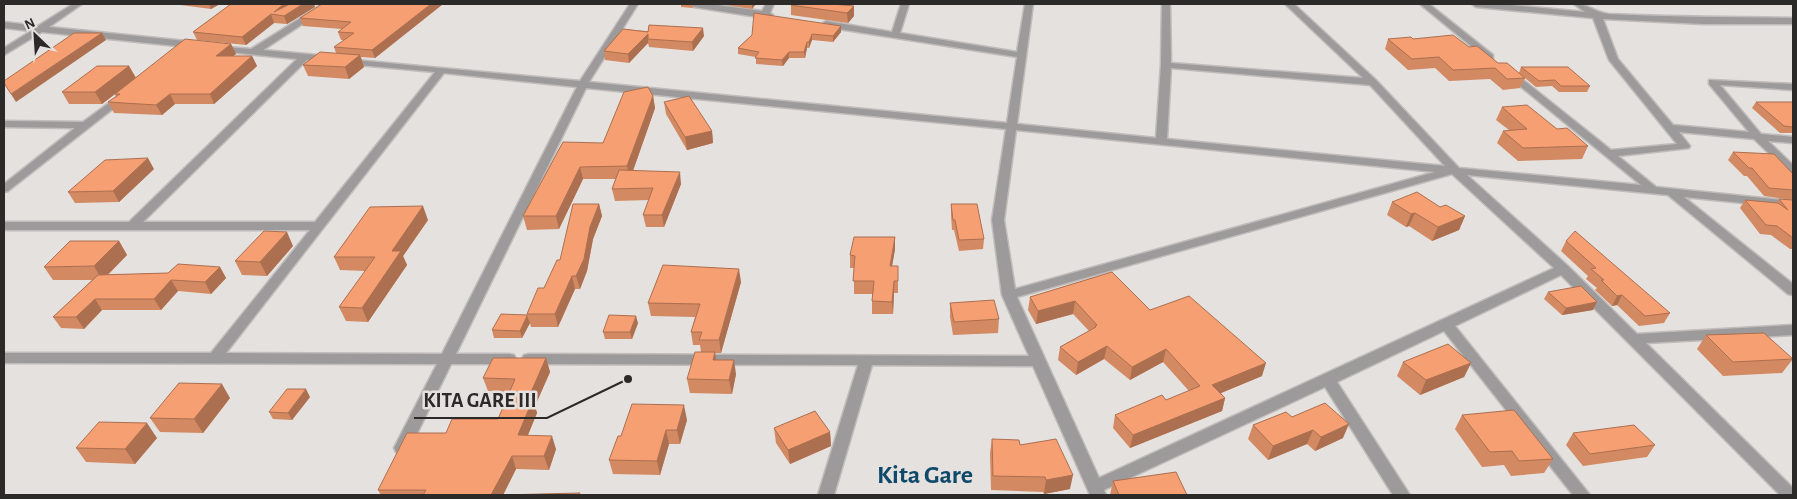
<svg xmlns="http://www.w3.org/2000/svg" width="1797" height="499" viewBox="0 0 1797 499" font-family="'Alegreya Sans',sans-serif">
<rect width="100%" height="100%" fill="#e5e1df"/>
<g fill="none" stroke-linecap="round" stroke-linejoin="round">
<g stroke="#c0bcbb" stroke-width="3">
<path id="street" d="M73 4H82L49 27 196 42 201 45 196 48 42 32 4 55V48L31 31 4 28V22L38 26Z
M323 4H333L263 50 328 56 333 59 331 61 307 60 143 222H315L435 72 348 64 345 63V59L580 81 630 4H638L589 82 1007 123 1017 57 826 27 822 24 826 21 892 32 901 4H909L900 33 1017 52 1025 4H1033L1017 124 1156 138 1161 65 1162 4H1170L1171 63 1363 78 1285 4H1294L1376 80 1459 168 1641 185 1504 73 1506 71H1512L1611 150 1677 144 1609 60 1593 18 1476 7 1472 4H1500L1585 12 1574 4C1587 3 1596 13 1609 14 1671 17 1732 17 1793 18V24H1704L1603 19 1618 59 1673 125 1749 132 1709 84V80L1793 84V90L1720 85 1761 134 1793 137V143L1768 141 1793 165V174L1789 173 1754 139 1679 132 1690 146 1689 148 1618 156 1656 187 1793 201V208L1684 197 1793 284V295L1788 294 1668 195 1467 175 1568 266 1637 334 1793 325V335L1646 343 1793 488V495H1780L1561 275 1455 326 1590 495H1573L1444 331 1337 382 1410 495H1393L1325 387 1104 490 1106 495H1090L1033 366 872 365 834 495H818L858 365 529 364 524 363 522 359 524 355 529 354 1029 356 1002 295 992 220 1006 129 586 88 456 354H509L514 355 516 359 514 363 509 364H451L408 452 402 454 396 452 394 448 437 364 4 363V353H211L310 230H4V222H129L297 59 218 51 215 50V46L251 49ZM1171 68 1370 85 1445 166 1167 139ZM444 73 577 87 442 354 226 353ZM1016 130 1435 172 1015 289 1004 220ZM1452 174 1554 268 1099 478 1017 297Z
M690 4H710L762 11 766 4H774L770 13 773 15 772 17 764 18 694 7Z
M1420 4H1429L1493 55V59H1487Z
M124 92 129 95 128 97 8 191 4 192V184L75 128 4 127V121L83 122Z"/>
</g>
<use href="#street" fill="#9c9a9a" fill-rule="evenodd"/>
</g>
<path fill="#d38962" d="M173 4H220L211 9Z
M231 4H286V5L290 4H314L315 7 287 24 274 23 246 45 197 40 193 32Z
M443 4 375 58 361 57 364 67 349 79 308 76 303 65 336 53 334 47 344 40H341L338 32 342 29 303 26 300 18Z
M681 4H692L693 8 681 7Z
M720 4H756L752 9Z
M791 5 854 6V16L848 23 791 15Z
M623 29 704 36 693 51 649 47 648 43 629 63 605 60 604 51Z
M841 32 833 42 812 40 809 48H807L805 58H789L783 66 756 64V57L738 54V48L752 35Z
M1388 39H1413L1469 47 1498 63 1519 73 1521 67 1590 86 1587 92H1559L1552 86 1536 87 1525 78 1520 88 1503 90 1490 79 1449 81 1435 68 1408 70 1385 49Z
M231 44 236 54 233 56H252L257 66 214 104H175L162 115 114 113 108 102 116 97 115 94 102 104H69L62 92 129 66 136 78Z
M653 96 655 108 633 171 681 184 664 227H646L643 215 649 200 615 201 612 189 616 179H583L559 229 527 230 523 216Z
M664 102 712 131 713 143 687 150 666 114Z
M1756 102H1793V133H1780L1752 108Z
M1502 107 1557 129 1588 146 1582 159 1518 161 1497 143 1503 131 1509 130 1496 120Z
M1733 152 1793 174V200L1764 196 1747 176H1744L1728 160Z
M154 169 119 202 75 203 68 192Z
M1779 199 1793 200V249H1790L1771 235 1760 234 1740 208 1745 200 1777 203Z
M1392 202 1440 207 1465 216 1459 230 1432 241 1409 226 1406 227 1387 215Z
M599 204 602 216 593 239 587 271 580 289H575L558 327H531L530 323 522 338H494L492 330 527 315V314L544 288Z
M951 204 984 239 983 249 959 251 954 230H952L951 215Z
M428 220 403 256 407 265 368 322 346 321 339 307 366 271 340 270 334 257Z
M895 237V249L892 266H898V293H894L893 314H872V294H854V268H850V255Z
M119 241 127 255 108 275 168 273 220 267 226 278 211 294 178 291 161 310H102L84 329 61 328 53 317 92 280H53L44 267Z
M1566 241 1670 313 1664 323 1639 326 1617 305 1612 306 1595 290 1597 288 1586 279 1588 276 1561 251Z
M293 246 267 276 242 275 235 261Z
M1112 272 1150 310 1262 376 1221 393 1225 398 1222 411 1130 448 1113 428 1115 415 1166 400 1189 391 1163 362 1130 380 1104 359 1076 375 1058 360 1060 347 1089 331 1073 314 1036 324 1028 310 1030 297Z
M741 282 721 353H715L716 360 736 374 732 394 690 393 687 379 701 352 700 345H693L691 332 695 317 651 316 648 303Z
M1548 292 1593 310 1562 315 1544 299Z
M950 303 999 319 998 333 953 335 950 317Z
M638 323 632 339H605L603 332Z
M1706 335 1793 359 1782 373 1723 376 1697 349Z
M546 358 550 372 535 406 537 413 528 435 556 449 549 470 516 469 503 495H580H381L378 490 446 433 498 419 510 392 488 391 483 378Z
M1403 362 1471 363 1464 377 1420 395 1397 376Z
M310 397 292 420 273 419 269 412Z
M230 398 203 433 160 432 150 418Z
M1462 415 1553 459 1544 473 1511 476 1504 465 1482 467 1455 429Z
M1292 417 1343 438 1315 451 1307 444 1268 460 1248 439 1253 425Z
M687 420 680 444H669L660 475 613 474 609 460 621 436Z
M774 428 830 432 831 446 790 464 776 443Z
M1573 433 1655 445 1647 457 1583 466 1566 445Z
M157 438 135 464 86 462 76 448Z
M992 439 1020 445 1070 489 1044 494 1043 492 991 490 990 453Z
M1113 481 1187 495H1110Z"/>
<path fill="#ac6f50" d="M209 4H220L211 9Z
M284 4H286L289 11 274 12Z
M303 4H314L315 7 287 24 284 16Z
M431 4H443L375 58 372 50Z
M752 4H756L752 9Z
M854 6V16L848 23 847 13Z
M271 14 274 23 246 45 242 37Z
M841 26V32L833 42V36Z
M703 28 704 36 693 51 692 42Z
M102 33 106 40 16 102 11 94Z
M648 34V43L629 63 628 54Z
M812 34V40L809 48V42Z
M807 42V48L805 58 804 52Z
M231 44 236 54 220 66 216 56Z
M789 52V58L783 66 782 60Z
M360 55 364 67 349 79 345 67Z
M252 56 257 66 214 104 210 94Z
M129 66 136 78 102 104 95 92Z
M170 94 175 104 162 115 156 105Z
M653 96 655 108 630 179 627 166Z
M712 131 713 143 687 150 685 137Z
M148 158 154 169 119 202 113 191Z
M580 167 583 179 559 229 556 216Z
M680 172 681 184 664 227 662 215Z
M599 204 602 216 593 239 587 271 580 289 576 276 590 227Z
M423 206 428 220 403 256 407 265 368 322 362 308 392 251Z
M1415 213 1409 226 1406 227 1411 214Z
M1465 216 1459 230 1432 241 1438 227Z
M287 232 293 246 267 276 260 262Z
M895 237V249L890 278V266Z
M119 241 127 255 102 280 94 266Z
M220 267 226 278 211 294 205 282Z
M739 269 741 282 721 353 719 340Z
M572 276 575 289 558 327 555 314Z
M171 280 178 291 161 310 154 299Z
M894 281V293L893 314 892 302Z
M1622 295 1617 305 1612 306 1617 296Z
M95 299 102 310 84 329 76 317Z
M1075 301 1073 314 1036 324 1038 311Z
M1597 302 1593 310 1562 315 1566 308Z
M527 316 530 323 522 338 520 331Z
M636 316 638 323 632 339 630 332Z
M1107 346 1104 359 1076 375 1078 362Z
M1166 349 1163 362 1130 380 1132 367Z
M715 352 717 367 713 360Z
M546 358 550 372 535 406 537 413 522 449 518 435 528 399Z
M734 360 736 374 732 394 729 380Z
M1266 363 1262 376 1209 398 1212 385Z
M1471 363 1464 377 1420 395 1426 380Z
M222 384 230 398 203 433 194 419Z
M306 389 310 397 292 420 288 413Z
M1225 398 1222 411 1130 448 1133 435Z
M684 405 687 420 680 444 677 430Z
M147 423 157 438 135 464 125 449Z
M1349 424 1343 438 1315 451 1321 437Z
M666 430 669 444 660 475 657 461Z
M1313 430 1307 444 1268 460 1273 446Z
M830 432 831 446 790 464 788 450Z
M552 436 556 449 549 470 544 456Z
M512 456 516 469 503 495H491Z
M1073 475 1070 489 1044 494 1046 480Z"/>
<path fill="#f59f72" stroke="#ac6f50" d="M231 4H284L274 12 290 4H303L284 16 271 14 242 37 193 32Z
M322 4H431L372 50 334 47 354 33 338 32 351 22 300 18Z
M791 4H832L854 6 847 13 791 5Z
M754 13 841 26 833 36 812 34 809 42H807L804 52H789L782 60 755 58 759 52 738 48 752 35Z
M649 25 703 28 692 42 648 39V34L628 54 604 51 623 29 648 32Z
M74 33H102L11 94 4 83V81Z
M1453 35 1469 47 1477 46 1498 63H1507L1525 78 1507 79 1495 68 1453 70 1439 57 1412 59 1388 39 1411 37 1413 39Z
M185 39 231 44 216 56H252L210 94H170L156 105 108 102 120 94H115Z
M320 52 360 55 345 67 303 65Z
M97 66H129L95 92H62Z
M1521 67H1568L1590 86H1561L1555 80 1539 81Z
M648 87 653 96 627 166 580 167 556 216H523L563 142 603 143 624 92Z
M689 96 712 131 685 137 664 102Z
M1756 102H1793V127L1784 126Z
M1527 105 1557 129 1567 128 1588 146 1523 148 1503 131 1527 129 1502 107Z
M1733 152 1774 154 1793 174V190L1769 188 1752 168H1749Z
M148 158 113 191 68 192 105 160Z
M619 170 680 172 662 215H643L653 188 612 189Z
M1417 192 1440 207 1446 205 1465 216 1438 227 1415 213 1411 214 1392 202Z
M1779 199 1793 200V238L1777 226 1766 225 1745 200 1778 203 1788 210Z
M573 204H599L590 227 584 259 576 276H572L555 314H527L538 288H544L557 260H560Z
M951 204H977L984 239 959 240 955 220H953Z
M423 206 392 251H401L362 308 339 307 375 257H334L370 207Z
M264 231 287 232 260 262 235 261Z
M1575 231 1670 313 1645 316 1622 295 1617 296 1601 280H1604L1591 269 1596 268 1566 241Z
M854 237H895L890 266H898V281H894L892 302 872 301 874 281H853L855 256 850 255Z
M70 241H119L94 266 44 267Z
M178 264 220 267 205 282 171 280 154 299H95L76 317H53L98 275 168 273Z
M663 265 739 269 719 340H699L702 332H691L700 304 648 303Z
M1112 272 1150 310 1189 296 1266 363 1212 385 1225 398 1133 435 1115 415 1162 395 1166 400 1200 386 1166 349 1132 367 1107 346 1078 362 1060 347 1096 327 1095 326 1097 325 1075 301 1038 311 1030 297Z
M1581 286 1597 302 1566 308 1548 292Z
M994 300 999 319 954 322 950 303Z
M501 314 527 315V316L520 331 492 330Z
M609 315 636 316 630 332H603Z
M1764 333 1793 359 1733 362 1706 335Z
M1448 344 1471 363 1426 380 1403 362Z
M695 352H715L713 360H734L729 380 687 379Z
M493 358H546L528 399H533L518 435 552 436 544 456H512L491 495H423L426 490H378L407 433H446L452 419H498L515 379 483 378Z
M179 383 222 384 194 419 150 418Z
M287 389H306L288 413 269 412Z
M1325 403 1349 424 1321 437 1313 430 1273 446 1253 425 1286 412 1292 417Z
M632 404 684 405 677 430H666L657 461 609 460 618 436H621Z
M1514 410 1553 459 1519 461 1512 451 1490 452 1462 415Z
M815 411 830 432 788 450 774 428Z
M99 422 147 423 125 449 76 448Z
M1634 425 1655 445 1590 454 1573 433Z
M992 439 1019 440 1020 445 1056 439 1073 475 1046 480 1045 477 993 476Z
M1176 472 1187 495H1119L1113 481Z
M580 493 579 495H502Z"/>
<g text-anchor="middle" stroke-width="5" stroke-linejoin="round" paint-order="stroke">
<g font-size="26" font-weight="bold" fill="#0f496a" stroke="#e5e1df">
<text x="925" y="483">Kita Gare</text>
</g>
</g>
<path fill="none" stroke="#2b2a29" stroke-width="2" d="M628 379L547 418H414"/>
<circle fill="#2b2a29" stroke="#e5e1df" stroke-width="2" cx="628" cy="379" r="5"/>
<g font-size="21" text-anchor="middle" font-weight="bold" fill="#2b2a29" stroke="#e5e1df" stroke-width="5" stroke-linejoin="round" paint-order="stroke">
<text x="480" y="407">KITA GARE III</text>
</g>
<rect width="1797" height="499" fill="none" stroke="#2b2a29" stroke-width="10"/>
<g transform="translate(35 35) rotate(335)" stroke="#e5e1df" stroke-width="4" paint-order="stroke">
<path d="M0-4L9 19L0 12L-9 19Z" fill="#2b2a29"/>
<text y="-8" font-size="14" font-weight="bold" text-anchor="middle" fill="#2b2a29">N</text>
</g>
</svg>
